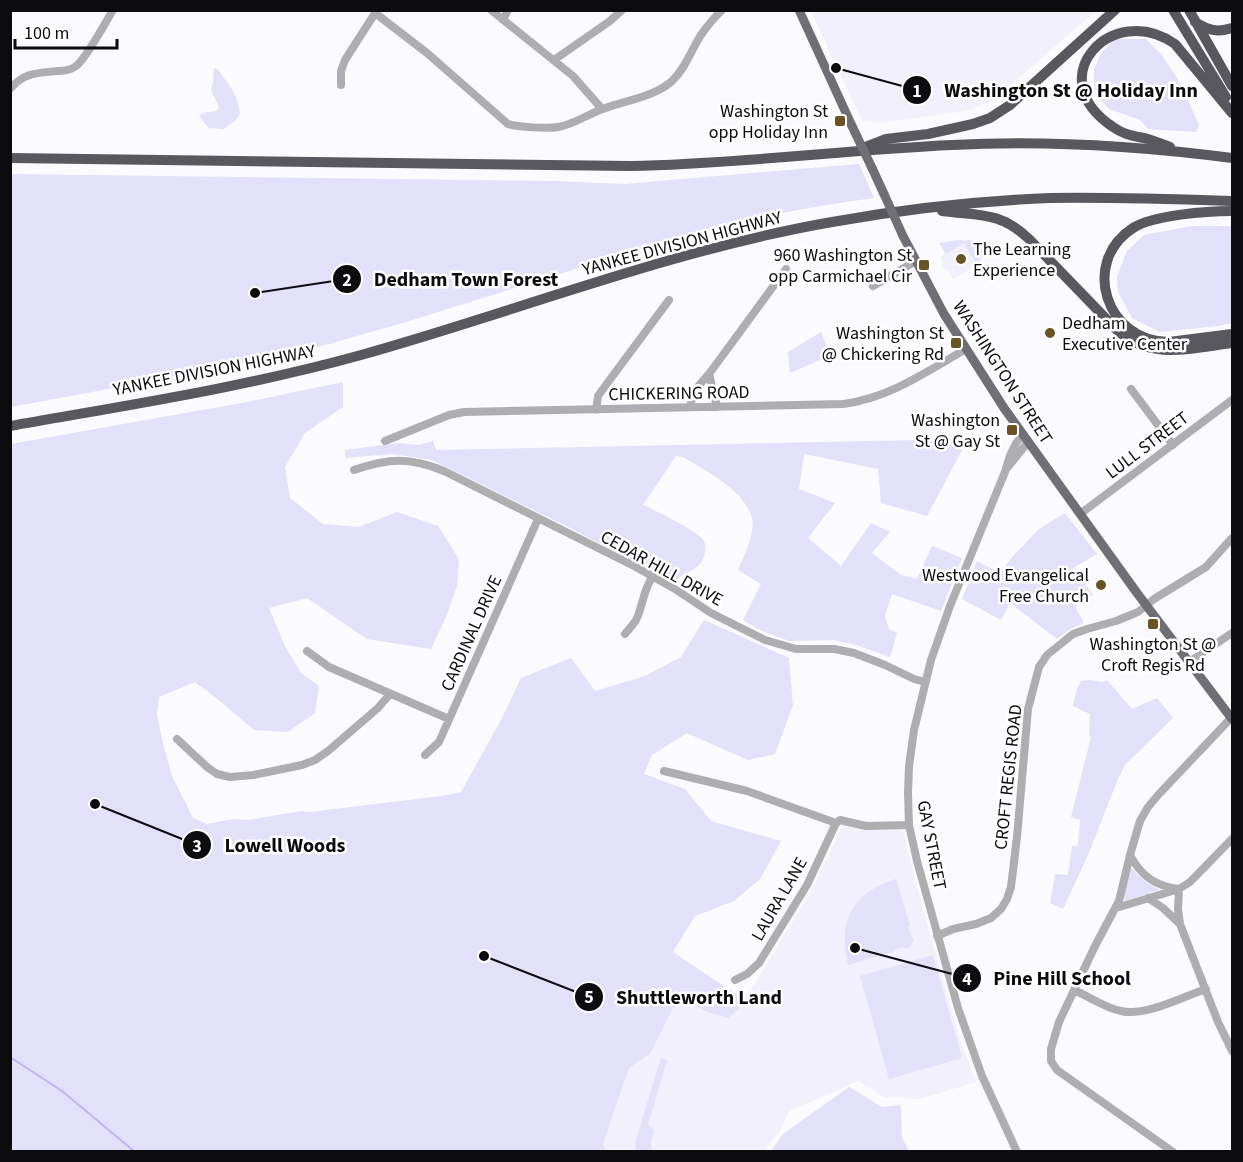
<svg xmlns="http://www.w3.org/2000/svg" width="1243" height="1162" viewBox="0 0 1243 1162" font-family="'Source Sans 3',sans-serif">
<rect width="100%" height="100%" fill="#fafaff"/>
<path fill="#f2f0fd" d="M811 11H1096L993 100 966 111 879 123 862 121Z
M958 240H962L964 242V241L969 240 992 246 983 251 985 255 980 258 981 260 976 263 977 265 953 279 947 269H945L942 264 943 263 940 257 945 254 939 243Z
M844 823 868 830 899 829 903 831 916 884 960 1040 976 1082 920 1099 884 1097 859 1081 791 1110 786 1116 783 1125 765 1151 606 1152 603 1144 629 1068 650 1054 676 1002 684 1000 707 1012 727 1018 740 1008 809 895Z"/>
<path fill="#e3e0fa" d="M1115 39H1146L1162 55 1180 83 1199 125 1196 132 1148 129 1140 120 1109 109 1096 94 1094 85V70L1101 53Z
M214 68C220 70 220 73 224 78 235 93 237 95 240 114L236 120 224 129 209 128 201 119 200 115 203 113 217 111 219 107 211 90 213 83Z
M859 164 874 198C804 207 736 221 668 240L406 322 311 349 238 365 11 407V174L554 181 625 184Z
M1192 226H1232V323L1218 326 1160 332 1132 318 1118 292 1117 277 1127 251 1144 235Z
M958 240H962L964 242V241L969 240 992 246 983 251 985 255 980 258 981 260 976 263 964 243 946 254 939 243Z
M821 332 831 355 790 373 788 352Z
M343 382V407L305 433 285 467 290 498 323 524 359 527 397 512 438 526 459 559 457 586 446 617 431 649 367 639 307 598 269 608 285 646 301 673 319 686 315 713 288 732 254 730 215 697 195 682 159 697 157 715 163 743 172 776 193 818 207 824 233 819 248 820 301 811 309 812 442 796 461 792 501 720 521 678 571 658 595 691 645 676 681 657 704 620 789 658 793 705 775 754 748 760 687 733 652 755 644 774 685 789 711 821 781 841 760 879 734 901 695 916 673 952 739 996 740 1008 728 1018 707 1012 684 1000 676 1002 650 1054 629 1068 603 1144 606 1151H11V444L247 402Z
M968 439 927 516 881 503 878 469 804 454 799 489 835 503 808 538 841 566 871 523 890 532 872 553 901 575 917 579 932 546 962 558 941 611 892 594 885 616 889 629 897 633 890 657 856 645 833 640 789 641 762 631 743 620 761 584 738 570C743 558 750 544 752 531 759 498 707 471 683 457L676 456 643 505C656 511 698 531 704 541 707 548 705 558 700 564 693 572 681 573 674 583L570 528 432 460 392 454 345 458V450L398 443 419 445 433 441 436 450Z
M1065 513 1097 554 1073 568 1093 595 1075 606 1084 623 1070 629 1057 639 1010 603 1001 620 962 599 977 561 1000 573 1013 556 1039 529Z
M1090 680 1102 682 1107 680 1132 709 1157 698 1173 718 1125 765 1118 779 1088 855 1063 909 1050 903 1055 874 1068 875 1072 846H1078L1080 820 1071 817 1091 737 1089 736 1090 714 1073 706 1077 689 1081 681Z
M1130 867 1147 883 1160 890 1124 901 1126 882Z
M896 879 910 926 908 927 914 941 910 947 905 949 903 947 895 950V951L848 965C837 922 853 892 896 879Z
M933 955 962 1058 889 1079 860 976Z
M661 1058 667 1060 648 1125 654 1130 651 1143 652 1151H635L636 1139Z
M849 1087 882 1107 901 1105 902 1138 909 1151H771L783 1134Z"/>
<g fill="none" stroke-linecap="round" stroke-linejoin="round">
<path stroke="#bdb3f8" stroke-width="2" d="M10 1057 62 1091 135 1152"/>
<path stroke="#aeaeb1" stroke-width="8" d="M491 10 573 76 602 109
M375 13 427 53 508 124C517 127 548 129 558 127 572 125 587 115 600 110 622 101 655 97 672 81 686 68 691 50 701 35 707 26 714 18 722 10
M503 20 508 10
M554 60 610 21 622 10
M341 85V71L345 60 377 10
M10 89C24 72 38 73 58 71 64 71 71 70 76 66 86 59 105 23 113 10
M873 286 916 261
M709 374 717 407
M1131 389 1173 445
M690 407C693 391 698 386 709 374L786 269
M596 410 598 396 603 389 669 300
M385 441 449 415 464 412 843 404C889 398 926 372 966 349
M1007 468 1028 442
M354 470C389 458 410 457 444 471L636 567 675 589 711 613 765 640 796 649H834L854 653 885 665 914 679 925 682
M1080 514 1232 400
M625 634C630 628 634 624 637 618 643 604 644 588 653 576
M307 651 329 667 449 719
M1189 662 1232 633
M177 739 207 767 217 774 230 777 253 775 302 765 315 760 328 751 378 708 390 694
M425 755 439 742 538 519
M664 771 747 791 836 823 840 820 866 826 909 825
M1130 855C1141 876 1155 886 1179 889L1190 882 1232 839
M1148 898 1163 908 1180 924
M1116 908 1179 889 1178 909 1180 924 1218 1022 1232 1051
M937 936 953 929 976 924 991 918 1001 909 1007 899 1011 887 1017 837 1028 709 1039 667 1047 655 1073 634 1087 629 1116 621 1138 612 1154 599 1206 567 1232 538
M735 980 747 974 759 963 807 885 836 823
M1074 990C1090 997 1105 1008 1121 1011 1145 1017 1182 997 1206 989
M1017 1152 982 1076 958 1008 917 861 909 825 908 793 909 766 914 730 931 660 950 606 1005 472C1009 457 1013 445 1023 434
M1173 1152 1057 1070 1051 1061V1049L1059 1022 1095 946 1119 901 1130 855 1140 821 1148 807 1159 794 1231 718"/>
<path stroke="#6f6f75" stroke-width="9" d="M799 10 852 126
M872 168 884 194
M903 236 944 314 1004 408 1137 593 1232 719"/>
<path stroke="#59585f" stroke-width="10" d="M1173 10 1226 97
M1189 10 1232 86
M1195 22C1208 30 1217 33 1232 28
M1170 147C1162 144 1155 141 1148 139 1135 136 1124 135 1113 127 1039 78 1112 0 1175 44L1232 113
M863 148 886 139 928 134 973 124 990 118 1010 105 1115 10
M10 158 630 166C737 164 844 150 952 145 1045 140 1139 146 1232 158
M942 211C979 216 1000 211 1029 239L1117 330C1151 361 1192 348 1232 343
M1232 211C1208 211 1153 215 1133 228 1080 262 1106 342 1169 342L1232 334
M10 426C128 405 246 387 361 355 518 311 671 250 832 222 904 209 977 201 1050 198 1111 197 1172 199 1232 201"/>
<path stroke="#6f6f75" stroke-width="9" d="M852 126 872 168
M884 194 903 236"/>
</g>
<g fill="#6b5223" stroke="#fff" stroke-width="2">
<rect x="834" y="115" width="12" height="12" rx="3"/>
<circle cx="961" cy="259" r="6"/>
<rect x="918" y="259" width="12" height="12" rx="3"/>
<circle cx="1050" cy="333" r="6"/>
<rect x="950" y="337" width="12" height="12" rx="3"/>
<rect x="1006" y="424" width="12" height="12" rx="3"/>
<circle cx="1101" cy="585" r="6"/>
<rect x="1147" y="618" width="12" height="12" rx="3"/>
</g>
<g text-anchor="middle" stroke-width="5" stroke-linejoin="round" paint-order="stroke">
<g font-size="18" fill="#0c0b0e" stroke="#fff" text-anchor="end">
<text x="828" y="117">Washington St<tspan x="828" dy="21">opp Holiday Inn</tspan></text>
<text x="973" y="255" text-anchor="start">The Learning<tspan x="973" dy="21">Experience</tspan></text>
<text x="912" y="261">960 Washington St<tspan x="912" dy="21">opp Carmichael Cir</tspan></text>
<text x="1062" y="329" text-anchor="start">Dedham<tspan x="1062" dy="21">Executive Center</tspan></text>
<text x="944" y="339">Washington St<tspan x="944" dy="21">@ Chickering Rd</tspan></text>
<text x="1000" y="426">Washington<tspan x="1000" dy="21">St @ Gay St</tspan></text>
<text x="1089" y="581">Westwood Evangelical<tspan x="1089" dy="21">Free Church</tspan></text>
<text x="1153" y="650" text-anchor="middle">Washington St @<tspan x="1153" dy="21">Croft Regis Rd</tspan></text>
</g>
<g font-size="18" fill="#0c0b0e" stroke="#fff">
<text transform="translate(682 243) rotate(-15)" y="6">YANKEE DIVISION HIGHWAY</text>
<text transform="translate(214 370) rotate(-11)" y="6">YANKEE DIVISION HIGHWAY</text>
<text transform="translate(1003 372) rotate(57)" y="6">WASHINGTON STREET</text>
<text transform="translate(679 393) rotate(-1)" y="6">CHICKERING ROAD</text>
<text transform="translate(1147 445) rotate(-37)" y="6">LULL STREET</text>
<text transform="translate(662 568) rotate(29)" y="6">CEDAR HILL DRIVE</text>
<text transform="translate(471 633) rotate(-66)" y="6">CARDINAL DRIVE</text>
<text transform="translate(1008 777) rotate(-84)" y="6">CROFT REGIS ROAD</text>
<text transform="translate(932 845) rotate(79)" y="6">GAY STREET</text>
<text transform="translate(779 899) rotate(-60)" y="6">LAURA LANE</text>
</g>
</g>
<path fill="none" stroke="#0c0b0e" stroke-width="2" d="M836 68L917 90M255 293L347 279M95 804L197 845M855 948L967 978M484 956L589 997"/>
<g fill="#0c0b0e" stroke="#fff" stroke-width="2">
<circle cx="836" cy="68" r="6"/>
<circle cx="255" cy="293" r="6"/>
<circle cx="95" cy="804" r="6"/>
<circle cx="855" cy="948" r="6"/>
<circle cx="484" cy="956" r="6"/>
<circle cx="917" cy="90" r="15"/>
<circle cx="347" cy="279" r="15"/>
<circle cx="197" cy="845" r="15"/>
<circle cx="967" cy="978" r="15"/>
<circle cx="589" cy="997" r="15"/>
</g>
<g font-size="18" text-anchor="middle" font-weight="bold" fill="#fff">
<text x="917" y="97">1</text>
<text x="347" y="286">2</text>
<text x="197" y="852">3</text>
<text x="967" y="985">4</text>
<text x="589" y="1003">5</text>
</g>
<g font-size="20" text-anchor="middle" font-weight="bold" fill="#0c0b0e" stroke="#fff" stroke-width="5" stroke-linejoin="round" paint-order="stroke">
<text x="1071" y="97">Washington St @ Holiday Inn</text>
<text x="466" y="286">Dedham Town Forest</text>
<text x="285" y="852">Lowell Woods</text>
<text x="1062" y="985">Pine Hill School</text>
<text x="699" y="1004">Shuttleworth Land</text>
</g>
<rect width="1243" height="1162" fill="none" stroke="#0c0b0e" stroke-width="24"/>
<path d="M15 39v9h102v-9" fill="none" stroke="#0c0b0e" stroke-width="3"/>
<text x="24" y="39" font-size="18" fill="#0c0b0e" stroke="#ffffff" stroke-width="4.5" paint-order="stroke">100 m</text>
</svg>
